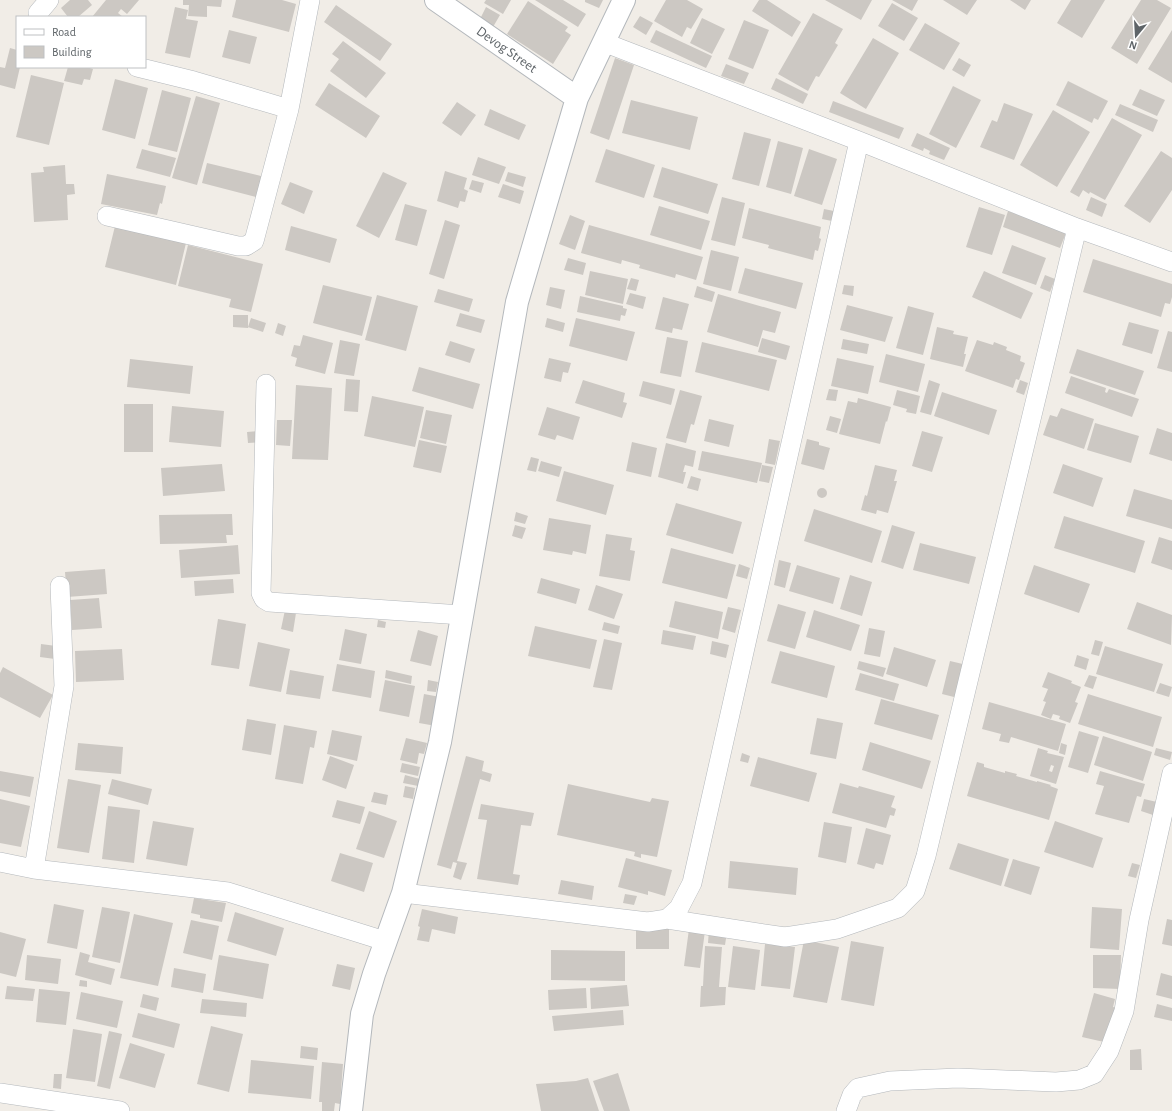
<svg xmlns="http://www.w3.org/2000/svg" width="1172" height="1111" viewBox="0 0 1172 1111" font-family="'Alegreya Sans',sans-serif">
<rect width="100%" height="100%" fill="#f1ede7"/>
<path fill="#ccc8c3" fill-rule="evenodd" d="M70 0H88L92 5 78 17H68L61 8Z
M106 0H139L127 14 121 9 118 13 123 17H92Z
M183 0H222L221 7 207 6V17L188 16 189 5H183Z
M236 0H282L296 4 289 32 232 17Z
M486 0H511L503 14 484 3Z
M535 0H563L586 14 578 27Z
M585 0H603L599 8 585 2Z
M666 0H687L703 9 691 29 687 27 682 37 654 21Z
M759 0H767L801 22 792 37 752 11Z
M825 0H872L861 20Z
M892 0H918L912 11Z
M943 0H977L967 15Z
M1010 0H1031L1025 10Z
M1071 0H1105L1082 38 1057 23Z
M1141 0H1157L1171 8 1137 64 1111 48Z
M528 1 568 27 565 31 571 35 553 64 507 34Z
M892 3 918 18 904 41 878 26Z
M336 5 392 44 380 61 324 22Z
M175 7 188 10 186 19 198 21 190 58 165 53Z
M486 7 500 15 493 27 480 19Z
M813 13 843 29 835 43 838 45 819 77 816 76 808 91 778 74Z
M640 16 653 23 646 35 633 27Z
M702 18 725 29 712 54 690 43Z
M744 20 769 30 753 69 728 59Z
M925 23 960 43 944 70 909 50Z
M229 30 257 37 250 64 222 57Z
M656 30 712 56 706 68 650 42Z
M1172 30V83L1148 69Z
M873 38 899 53 866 109 840 93Z
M343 41 386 73 366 98 330 71 339 59 332 54Z
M10 48 17 50V67H20L15 89 0 85V67L5 68Z
M615 58 634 65 609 140 590 133Z
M959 58 971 65 964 77 952 70Z
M726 64 749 73 744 84 721 76Z
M68 67H86L93 69 90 80 84 79 82 85 64 81Z
M31 75 64 83 49 145 16 137Z
M776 78 808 94 803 104 771 89Z
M115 79 148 88 135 139 102 130Z
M1068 81 1108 101 1098 120 1094 118 1092 123 1056 105Z
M329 83 380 116 366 138 315 105Z
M953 86 981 100 956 148 929 134Z
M1140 89 1165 100 1157 116 1132 105Z
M162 90 191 98 177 152 148 145Z
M196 96 220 103 197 185 172 178Z
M631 100 698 117 690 150 622 133Z
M833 101 904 128 899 139 829 112Z
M457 102 476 115 461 136 442 123Z
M1004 103 1033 114 1014 160 980 147 992 120 997 122Z
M1120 104 1158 120 1153 132 1115 115Z
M490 109 526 125 519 140 484 125Z
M1053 110 1090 132 1057 187 1020 165Z
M1112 118 1142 135 1105 200 1090 192 1089 194 1083 190 1079 197 1070 192Z
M744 132 771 139 759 186 732 179Z
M917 133 950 148 944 160 929 154 930 151 924 148 923 151 911 146Z
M778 141 803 148 791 194 766 187Z
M142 149 176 158 170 177 136 168Z
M606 149 655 165 644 198 595 182Z
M809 149 837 159 822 205 794 196Z
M1161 151 1172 158V190L1150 223 1124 206Z
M478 157 506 167 499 184 472 175Z
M207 163 265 177 260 198 202 183Z
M65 165 66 184H74L75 194 67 195 68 220 34 222 31 173 44 172 43 167Z
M662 167 718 184 708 214 653 197Z
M445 171 467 178 464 189 468 191 465 202 460 201 458 208 437 201Z
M383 172 407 183 379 238 356 226Z
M508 172 526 177 523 187 505 181Z
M107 174 166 186 162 204 160 203 157 215 101 204Z
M472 180 484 183 481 193 469 189Z
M290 182 313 191 304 214 281 204Z
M503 184 524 191 520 204 498 197Z
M722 197 745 203 735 246 711 240Z
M1091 197 1107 204 1102 217 1086 210Z
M405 204 427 210 417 246 395 240Z
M659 206 710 221 701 250 650 235Z
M979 207 1005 215 992 255 966 247Z
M749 208 821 227 819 238 821 239 818 251 815 250 813 260 768 248 769 245 742 238Z
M824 209 839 212 837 222 822 219Z
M1008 211 1066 233 1060 248 1003 227Z
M570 215 585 221 575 250 559 244Z
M445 220 460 225 444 279 429 274Z
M589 225 703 257 696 280 676 274 675 278 639 268 640 265 622 260 621 264 581 253Z
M115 226 186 243 176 285 105 267Z
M291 226 337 239 330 263 285 250Z
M188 245 263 264 251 312 229 307 231 299 178 286Z
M1012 245 1046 258 1036 285 1002 273Z
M711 250 739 257 731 291 703 284Z
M568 258 586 263 583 275 564 270Z
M1093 259 1172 284V297L1170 304 1165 303 1161 317 1083 292Z
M745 268 803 283 796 309 738 293Z
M590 271 628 279 623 304 585 295Z
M984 271 1033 293 1021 319 972 297Z
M1045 275 1055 279 1050 292 1040 288Z
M631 278 639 280 636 291 627 289Z
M323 285 372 297 362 336 313 323Z
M844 285 854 286 853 296 842 294Z
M697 286 715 292 712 302 694 297Z
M550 287 565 290 561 309 546 305Z
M438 289 473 299 469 312 434 302Z
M630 293 646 297 643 309 626 304Z
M718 294 781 312 775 333 763 330 758 347 707 332Z
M377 295 418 306 406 351 365 340Z
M580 296 623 306V308L627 309 625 316 621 315 620 321 577 312Z
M663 297 689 304 682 330 673 328 672 333 655 329Z
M847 305 893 317 885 342 840 330Z
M908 306 934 313 923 355 896 348Z
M460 313 485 320 481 333 456 326Z
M233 315H248V328L233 327Z
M251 318 266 323 263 332 248 327Z
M547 318 565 323 563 332 545 327Z
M576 318 635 332 627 361 569 346Z
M1129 322 1159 330 1152 354 1122 345Z
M278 323 286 326 283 336 275 333Z
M937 327 954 331 953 334 968 337 964 354H966L963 367 930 359Z
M1168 331 1172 332V372L1157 368Z
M303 335 333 343 325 374 295 366 297 358 291 356 294 345 300 346Z
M667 337 688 341 681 377 660 373Z
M762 338 790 346 786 360 758 352Z
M843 339 869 344 867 354 841 349Z
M340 340 360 344 354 376 334 373Z
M977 340 993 345 994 342 1007 347 1006 350 1021 356 1020 361 1025 363 1019 380 1016 379 1013 388 965 371Z
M450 341 475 349 470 363 445 355Z
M702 342 777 360 769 391 695 372Z
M1077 349 1144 371 1135 395 1069 373Z
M886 354 925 364 918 392 879 382Z
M549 358 571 363 568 373 563 372 561 382 544 378Z
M837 358 874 366 868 394 831 386Z
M130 359 193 366 190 394 127 387Z
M419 367 480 384 473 409 412 391Z
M1071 376 1106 388 1105 392 1107 393 1109 389 1139 399 1132 417 1065 393Z
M346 379 360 380 358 412 344 411Z
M583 380 625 393 623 402 627 403 622 418 575 403Z
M929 380 940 384 931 415 920 412Z
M1020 380 1028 383 1024 395 1016 392Z
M643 381 675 389 671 405 639 396Z
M296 385 332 388 328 460 292 459Z
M829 389 838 390 836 401 826 400Z
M680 390 702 396 694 425 691 424 686 443 666 438Z
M897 390 920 396 916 414 906 412 907 409 893 405Z
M942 392 997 410 989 435 934 416Z
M372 396 424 407 415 447 364 436Z
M858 398 891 407 887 422 886 421 880 444 839 434 848 401 857 403Z
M124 404H153V452H124Z
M172 406 224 411 221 447 169 442Z
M547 407 580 417 573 440 557 435 555 440 538 435Z
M1061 408 1094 419 1084 449 1043 435 1050 415 1057 417Z
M426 410 452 415 446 444 420 438Z
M830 416 841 419 837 433 826 430Z
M709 419 734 425 729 447 704 441Z
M277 420H292L290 446 276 445Z
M1095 423 1139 436 1131 463 1087 450Z
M1157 428 1172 433V461L1149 454Z
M260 431 261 442 248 443 247 432Z
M922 431 943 437 932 472 912 466Z
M769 439 780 441 775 465 765 463Z
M807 439 819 442V445L830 448 824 470 801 464Z
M419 440 447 446 441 473 413 467Z
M632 442 657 448 651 477 626 471Z
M666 443 696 451 693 467 685 465 683 472H686L683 484 658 477Z
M702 451 762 463 757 483 698 470Z
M531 457 539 459 536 472 527 470Z
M541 461 562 467 559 477 538 471Z
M222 464 225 491 163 496 161 468Z
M1063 464 1103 478 1093 507 1053 493Z
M762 465 773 467 769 483 759 481Z
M875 465 897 470 894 481H897L888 513 877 510 876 514 861 510 865 495 867 496Z
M564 471 614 485 606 515 556 501Z
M691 476 701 479 698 491 687 488Z
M817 493a5 5 0 1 1 10 0a5 5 0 1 1-10 0Z
M1134 489 1172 500V529L1126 516Z
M676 503 742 522 733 554 666 535Z
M814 509 882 531 872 563 804 541Z
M516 512 528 516 525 524 514 521Z
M232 514 233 535H226L227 543 160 544 159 515Z
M1064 516 1145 541 1135 573 1054 548Z
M549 518 591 525 586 554 573 551 572 555 543 550Z
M515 525 526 528 522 539 512 536Z
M892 525 915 532 903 569 881 562Z
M606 534 632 538 630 550 635 551 630 581 599 576Z
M1159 537 1172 541V570L1151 563Z
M920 543 976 557 969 584 913 570Z
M238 545 240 574 181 578 179 550Z
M671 548 736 565 727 599 662 583Z
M779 560 791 563 785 588 774 585Z
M739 564 750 568 747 579 736 576Z
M797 565 840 578 833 604 789 591Z
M1034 565 1090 584 1079 613 1024 594Z
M105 569 107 594 67 597 65 572Z
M850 575 872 582 862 616 840 609Z
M541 578 580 589 576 604 537 593Z
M233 579 234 593 195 596 194 581Z
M596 585 623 594 614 619 588 610Z
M99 598 102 628 72 630 70 600Z
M675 601 723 612 718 639 669 627Z
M1137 602 1172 615 1171 645 1127 629Z
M778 604 806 612 795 649 767 641Z
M728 607 741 610 735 633 722 629Z
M285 610 296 613 293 632 281 629Z
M814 610 860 625 851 651 806 637Z
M218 619 246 624 239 669 211 665Z
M378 620 386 622 385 628 377 627Z
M604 622 620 626 618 634 602 630Z
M535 626 597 640 590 669 528 656Z
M869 628 885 631 880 657 864 654Z
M345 629 367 634 361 664 339 660Z
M418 630 438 636 431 666 410 661Z
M663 630 696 636 693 650 661 644Z
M604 639 622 643 612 690 593 687Z
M1095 640 1103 642 1099 656 1091 654Z
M712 641 729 645 726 658 710 654Z
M258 642 290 649 281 692 249 686Z
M41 644 56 646 55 659 40 657Z
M1105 646 1163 664 1154 692 1096 674Z
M894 647 936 660 927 687 886 674Z
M122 649 124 680 76 682 75 651Z
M780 651 835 666 827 698 771 683Z
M1077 655 1089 659 1086 670 1074 666Z
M859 661 886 668 883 677 857 669Z
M950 661 967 665 958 698 942 694Z
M337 664 375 671 371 698 332 691Z
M3 667 53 695 40 718 0 697V673Z
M290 670 324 676 320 699 286 694Z
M386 670 412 676 411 684 385 678Z
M1048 672 1072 681 1071 683 1081 687 1075 702 1078 703 1070 723 1059 719 1060 716 1053 714 1051 719 1041 715 1046 702 1043 701 1048 689 1042 687Z
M860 673 899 684 894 701 855 690Z
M1089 675 1097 677 1093 689 1084 686Z
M385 680 415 686 409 717 379 711Z
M428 680 438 682 436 692 427 691Z
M1160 683 1172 687 1169 697 1156 693Z
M424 694 440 697 436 726 419 723Z
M1088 694 1162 717 1153 747 1078 724Z
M881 699 939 715 932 740 874 724Z
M989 702 1066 724 1058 751 1011 737 1009 743 999 741 1001 734 982 729Z
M817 718 843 723 836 759 810 754Z
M247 719 276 724 271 755 242 750Z
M284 725 317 731 314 748 310 747 303 784 275 779Z
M332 730 362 736 357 761 327 754Z
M1079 731 1099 737 1088 773 1068 767Z
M1103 736 1152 752 1143 781 1094 765Z
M406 738 427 743 424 754 419 753 417 764 400 760Z
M870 742 931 761 922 789 862 770Z
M78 743 123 747 121 774 75 770Z
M1061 743 1067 745 1065 755 1059 753Z
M1038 748 1048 751 1047 753 1064 757 1056 784 1030 776ZM1051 765 1054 766 1052 772 1049 771Z
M1156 748 1172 752 1170 760 1154 755Z
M742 753 750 756 748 763 740 761Z
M330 756 354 765 346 789 322 780Z
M466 756 484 761 482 771 492 774 490 782 480 779 457 861 467 863 461 880 453 877 457 863 453 862 451 869 437 865Z
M758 757 817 773 809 802 750 786Z
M977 762 984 764V767L1005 773V771L1017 774 1016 776 1037 782V781L1051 785 1050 786 1058 789 1049 820 967 796Z
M402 763 420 767 418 776 400 772Z
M0 771 34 777 30 797 0 791Z
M1100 771 1145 784 1141 797 1137 796 1129 823 1095 814 1104 786 1096 784Z
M405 775 420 779 418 786 403 783Z
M68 779 101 785 89 853 57 848Z
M112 779 152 789 148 805 108 794Z
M840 783 858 788 859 786 895 796 891 807 896 809 894 816 890 815 886 828 832 813Z
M568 784 650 802 652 798 669 801 657 857 641 854V858L634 856 635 852 557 835Z
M405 786 415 788 413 799 403 797Z
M374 792 388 795 386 805 371 802Z
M0 799 30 806 21 847 0 843Z
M1144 799 1157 802 1153 815 1141 811Z
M337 800 365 807 360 824 332 817Z
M481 804 534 813 531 826 521 825 513 874 520 875 518 885 477 879 487 820 478 819Z
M108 806 140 810 134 863 102 859Z
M369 811 397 821 384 858 356 849Z
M153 821 194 828 187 866 146 859Z
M1055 821 1103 838 1093 868 1044 852Z
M824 822 852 827 846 863 818 857Z
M866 828 891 835 883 865 876 863 874 869 857 864Z
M958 843 1009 859 1001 886 949 869Z
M340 853 373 863 364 892 331 881Z
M626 858 672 870 665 896 648 891V895L618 887Z
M1013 859 1040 867 1031 895 1004 886Z
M730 861 798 868 796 895 728 888Z
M1132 863 1140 865 1136 878 1128 876Z
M561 880 594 886 592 900 558 894Z
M625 894 637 896 634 905 623 903Z
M194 898 226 903 222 922 200 918V915L191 913Z
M54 904 84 910 77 949 47 943Z
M102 907 130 912 120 963 92 957Z
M1092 907 1122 909 1119 950 1090 948Z
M422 909 458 917 455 934 432 929 429 942 417 940 420 927 418 926Z
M235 912 284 928 276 956 227 941Z
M134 914 173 923 158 986 120 978Z
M1167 919 1172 920V946L1162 944Z
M191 920 219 926 212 960 183 953Z
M636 929H669V949H636Z
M689 929 705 931 700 968 684 966Z
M709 930 727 932 725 945 708 943Z
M0 932 26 939 16 977 0 973Z
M804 940 839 947 827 1003 793 997Z
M851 941 884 947 874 1006 841 1000Z
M765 944 795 947 790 989 761 986Z
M705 946 722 947 719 987H726L725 1005 700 1007 701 986H703Z
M733 946 760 950 755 990 728 987Z
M551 950 625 951V981L551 980Z
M80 952 90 955 88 962 115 969 111 985 75 975Z
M27 955 61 959 58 984 25 980Z
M219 955 269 964 263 999 213 990Z
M1093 955H1121L1120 989 1093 988Z
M337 964 355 968 350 990 332 986Z
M174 968 206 974 203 993 171 987Z
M1161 973 1172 976V999L1156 995Z
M80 980 87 981V987L79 986Z
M627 985 629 1006 591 1009 590 988Z
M7 986 35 989 33 1001 5 999Z
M586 988 587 1008 549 1010 548 990Z
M39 989 70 992 66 1025 36 1022Z
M81 992 123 1001 117 1028 76 1019Z
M1094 993 1115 999 1113 1007 1117 1008 1104 1042 1082 1037Z
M143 994 159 998 156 1011 140 1007Z
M202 999 247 1003 246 1017 200 1013Z
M1157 1004 1172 1008V1021L1154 1017Z
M623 1010 624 1025 554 1031 552 1016Z
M138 1013 180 1024 174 1048 132 1037Z
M211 1026 243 1034 229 1092 197 1084Z
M73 1029 102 1034 95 1082 66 1078Z
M109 1031 122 1034 110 1089 97 1086Z
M130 1043 165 1054 155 1088 119 1078Z
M301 1046 318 1048 317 1060 300 1058Z
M1141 1049 1142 1070H1130V1050Z
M251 1060 314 1066 311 1099 248 1093Z
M322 1062 343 1064 340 1104 335 1103 334 1111H322V1102H319Z
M618 1073 630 1111H604L593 1081Z
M54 1074H62L61 1089 53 1088Z
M588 1078 599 1111H541L536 1084 576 1081Z"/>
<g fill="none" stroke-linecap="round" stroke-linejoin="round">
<g stroke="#b4b8bc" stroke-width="20">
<path id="minor" d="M38 13 49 0
M603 42 859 141 1077 228 1172 262
M137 67 194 81 289 109
M107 216 238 246H246L254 241 289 109 310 0
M266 384 261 593 264 599 269 602 462 615
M0 862 34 869 228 892 385 941
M34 869 64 686 60 586
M403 893 648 922 667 919 679 908 692 883 859 141
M667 919 785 937 837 929 898 908 915 891 926 856 1077 228
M0 1093 120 1111
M846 1111 852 1095 858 1088 890 1081 958 1078 1056 1082 1079 1080 1094 1074 1109 1051 1124 1011 1139 920 1172 773"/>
</g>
<g stroke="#b4b8bc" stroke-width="24">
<path id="tertiary" d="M436 0 577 98
M351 1111 362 1014 374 974 403 893 440 742 517 302 577 98 624 0"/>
</g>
<use href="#minor" stroke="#fff" stroke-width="19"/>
<use href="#tertiary" stroke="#fff" stroke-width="22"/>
</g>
<g text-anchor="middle" stroke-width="3" stroke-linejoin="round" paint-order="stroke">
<g font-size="14" fill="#5e6468" stroke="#fff">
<text transform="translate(507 49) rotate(35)" y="5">Devog Street</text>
</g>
</g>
<rect x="16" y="16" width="130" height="52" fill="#ffffff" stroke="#bfc1c3"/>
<rect x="24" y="29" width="20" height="6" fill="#ffffff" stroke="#bfc1c3"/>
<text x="52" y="36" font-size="12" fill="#5e6468">Road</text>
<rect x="24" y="46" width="20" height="12" fill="#ccc8c3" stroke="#bfc1c3"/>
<text x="52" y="56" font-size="12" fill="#5e6468">Building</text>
<g transform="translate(1136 36) rotate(198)" stroke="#ffffff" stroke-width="3" paint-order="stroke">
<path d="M0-3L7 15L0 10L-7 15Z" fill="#5e6468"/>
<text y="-6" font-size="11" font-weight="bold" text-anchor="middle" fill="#5e6468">N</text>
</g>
</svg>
